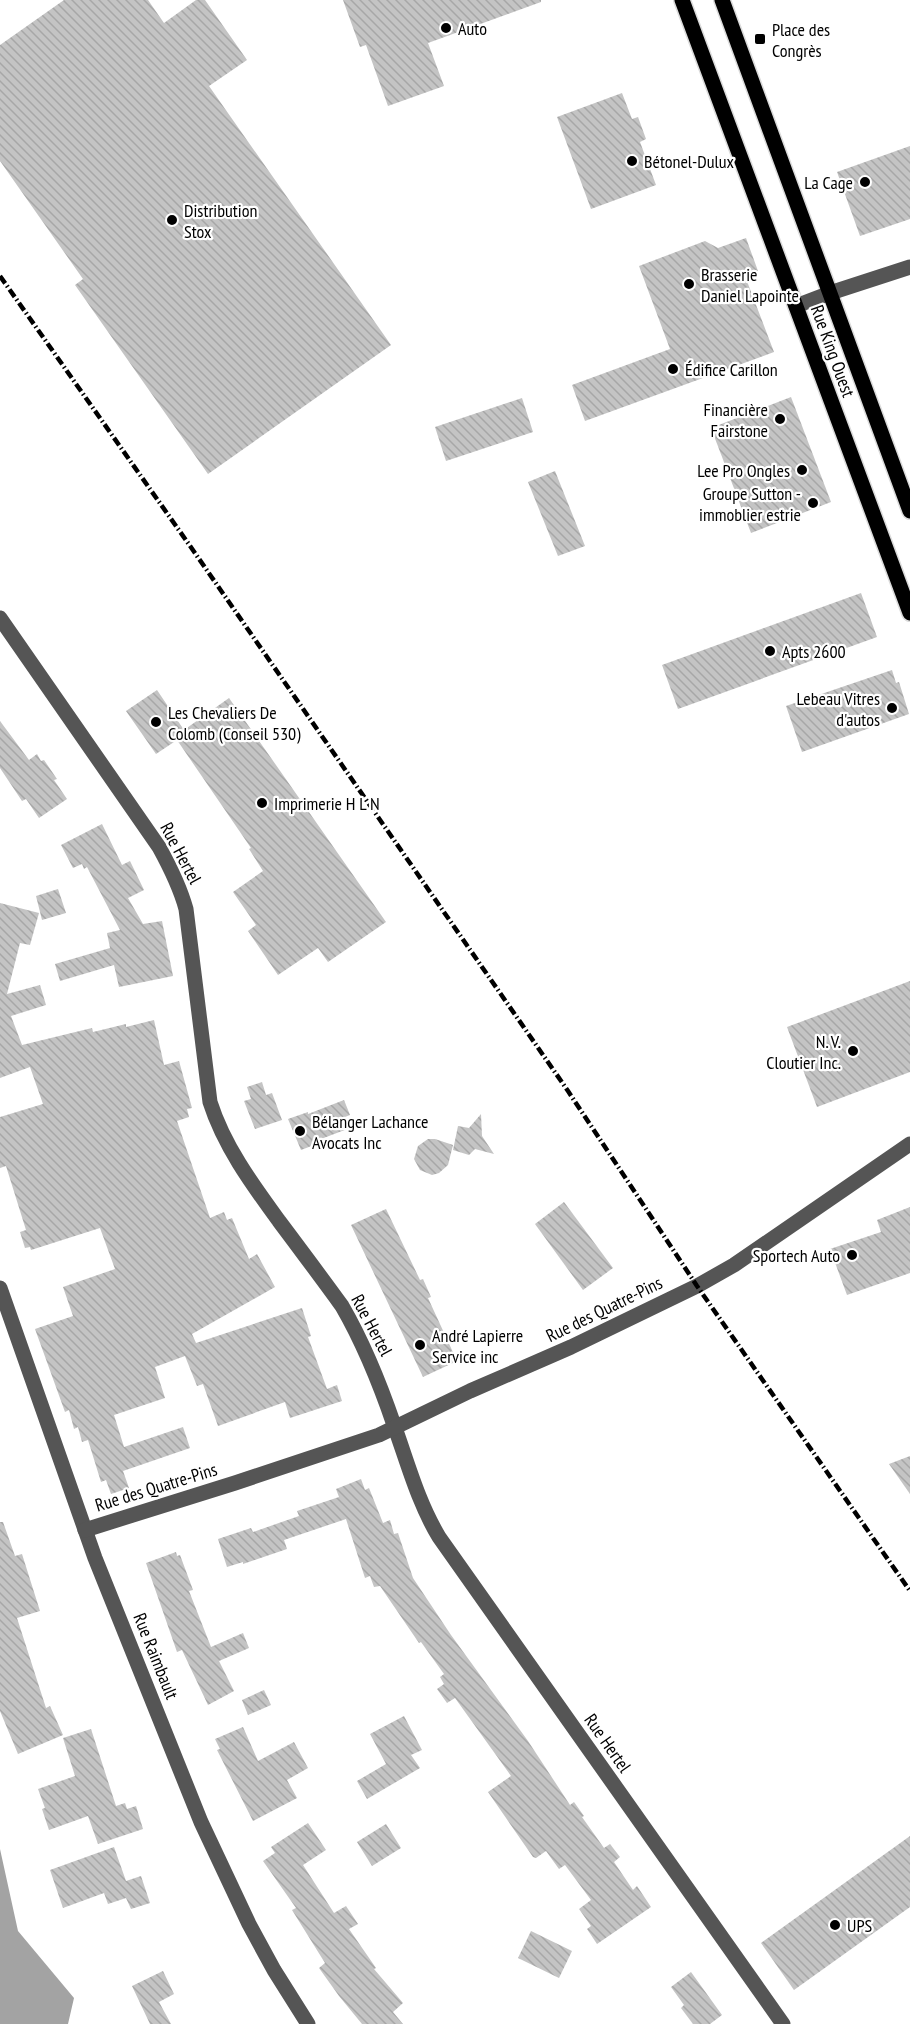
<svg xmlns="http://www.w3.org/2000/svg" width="910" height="2024" font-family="'PT Sans Narrow',sans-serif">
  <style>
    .water { fill: #a3a3a3 }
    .building { fill: url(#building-back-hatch) }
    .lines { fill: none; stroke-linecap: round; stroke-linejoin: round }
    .major-casing { stroke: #dbdbdb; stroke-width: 18 }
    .minor { stroke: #555; stroke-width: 15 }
    .major { stroke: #000; stroke-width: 15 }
    .rail { stroke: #000; stroke-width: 4.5; stroke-dasharray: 9 3 1.5 3; stroke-linecap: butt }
    .poi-dot { fill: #000; stroke: #fff; stroke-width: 2 }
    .labels { text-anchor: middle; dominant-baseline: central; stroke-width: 4.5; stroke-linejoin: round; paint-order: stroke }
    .poi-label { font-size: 18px; fill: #000; stroke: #fff; text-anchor: start }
    .street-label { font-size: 18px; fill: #000; stroke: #fff }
  </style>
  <defs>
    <pattern id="building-back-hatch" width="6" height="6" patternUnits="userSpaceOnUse" patternTransform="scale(1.5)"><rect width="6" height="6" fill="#c4c4c4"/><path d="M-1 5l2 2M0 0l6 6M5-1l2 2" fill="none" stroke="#a7a7a7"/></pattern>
  </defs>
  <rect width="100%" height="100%" fill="#fff"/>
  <!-- water -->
  <polygon class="water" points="0,1849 18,1931 74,1998 68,2024 0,2024"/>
  <!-- building -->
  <g class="building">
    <polygon points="64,0 148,0 164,23 196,0 205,0 247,60 209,86 391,345 208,474 75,285 83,279 0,161 0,45"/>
    <polygon points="343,0 541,0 541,2 428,43 444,86 388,106 366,45 360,47"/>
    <polygon points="622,93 632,119 638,117 646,139 640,142 656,185 591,209 557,117"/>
    <polygon points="910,146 910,219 860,236 837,172"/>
    <polygon points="746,238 758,271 745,276 774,352 585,421 572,385 670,349 639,266 705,241 718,248"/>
    <polygon points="791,397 831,502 751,533 711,428"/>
    <polygon points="522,398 533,432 446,461 435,427"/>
    <polygon points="555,471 585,546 558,556 528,482"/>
    <polygon points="861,593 877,637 678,709 662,665"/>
    <polygon points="892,670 896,683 899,682 909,714 802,752 786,706"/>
    <polygon points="157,690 184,730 229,698 386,922 328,962 318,948 278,975 248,931 256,925 233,892 263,871 249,849 251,848 177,740 156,754 126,711"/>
    <polygon points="0,721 29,760 37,754 41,761 44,760 57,779 54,780 67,799 39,818 26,799 22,801 0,768"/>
    <polygon points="102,824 122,865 130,861 144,890 128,898 143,924 162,921 173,976 119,987 114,965 60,981 55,964 110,948 107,933 120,930 87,867 84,869 82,864 73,868 61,845"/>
    <polygon points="58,889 66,913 42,920 36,896"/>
    <polygon points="0,903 39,913 30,945 20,943 7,994 40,985 46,1005 11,1016 22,1045 92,1028 93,1032 126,1024 126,1027 154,1020 164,1065 179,1061 192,1108 187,1109 189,1117 177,1121 210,1218 224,1212 227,1220 232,1218 249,1259 257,1254 275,1287 192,1334 196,1343 302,1308 311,1336 308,1337 327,1389 337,1385 342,1401 290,1418 285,1402 218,1426 203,1384 197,1386 185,1356 155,1367 165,1398 114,1415 124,1447 183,1427 190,1448 123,1471 129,1488 111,1494 106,1480 101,1482 88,1440 82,1442 78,1427 74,1429 69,1410 65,1412 35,1329 73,1316 63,1287 115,1269 100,1228 31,1250 30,1247 25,1248 20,1232 26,1230 6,1166 0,1168 0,1117 43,1104 30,1067 0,1078"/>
    <polygon points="910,981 910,1072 817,1107 787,1027"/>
    <polygon points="262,1082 266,1095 272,1093 282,1120 255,1129 244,1101 251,1099 247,1087"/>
    <polygon points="344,1100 350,1115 345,1117 350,1128 321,1139 322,1142 301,1150 288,1119 308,1112 308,1114"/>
    <polygon points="481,1114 482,1136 494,1154 475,1149 469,1155 453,1150 458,1126 469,1128"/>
    <polygon points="428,1139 435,1139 453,1145 448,1165 439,1173 432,1175 420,1170 414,1159 418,1146"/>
    <polygon points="564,1202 613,1268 583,1290 535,1224"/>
    <polygon points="910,1207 910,1273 847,1295 830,1249 881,1232 877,1220"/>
    <polygon points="386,1209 420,1280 423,1279 431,1297 428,1298 457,1361 423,1377 351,1225"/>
    <polygon points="910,1456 910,1494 889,1464"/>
    <polygon points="361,1479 365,1490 369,1488 383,1523 390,1520 394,1534 398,1533 413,1578 451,1635 528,1741 570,1805 574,1802 584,1816 582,1817 604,1848 610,1844 620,1857 614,1862 633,1890 637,1886 651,1907 597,1944 587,1929 591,1926 579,1909 591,1900 565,1865 559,1869 546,1851 536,1858 533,1857 488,1792 511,1776 455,1698 447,1703 437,1689 444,1684 440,1677 444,1674 421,1642 419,1643 380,1586 374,1587 370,1576 365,1578 346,1519 284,1540 287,1549 243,1564 243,1562 227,1567 218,1539 251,1528 253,1532 299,1516 297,1511 339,1497 336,1489"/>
    <polygon points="0,1522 3,1522 15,1556 22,1554 40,1611 17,1618 46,1708 50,1706 63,1735 18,1754 0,1711"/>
    <polygon points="176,1552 177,1556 180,1555 193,1590 189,1591 211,1647 243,1633 249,1648 219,1661 234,1691 208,1705 182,1650 177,1652 146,1563"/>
    <polygon points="264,1690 271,1705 248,1715 242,1700"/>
    <polygon points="404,1716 422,1750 411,1755 420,1768 367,1799 357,1781 386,1764 370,1734"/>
    <polygon points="243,1727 258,1761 294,1742 308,1768 287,1780 297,1798 253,1821 217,1750 220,1749 215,1739"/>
    <polygon points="91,1729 116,1806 125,1803 127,1809 136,1806 143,1829 98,1844 88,1816 49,1830 42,1809 45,1808 38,1789 75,1776 63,1738"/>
    <polygon points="308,1823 326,1850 303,1865 334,1913 346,1906 358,1924 349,1929 376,1968 374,1969 403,2003 393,2012 403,2024 362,2024 339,1996 319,1968 325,1963 292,1910 296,1908 263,1861 275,1853 271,1847"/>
    <polygon points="386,1824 401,1848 372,1866 357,1842"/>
    <polygon points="910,1836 910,1907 794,1990 761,1943"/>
    <polygon points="114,1847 126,1881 141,1876 150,1903 131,1909 126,1898 108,1904 104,1893 63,1908 50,1870"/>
    <polygon points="531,1931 572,1951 559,1978 518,1958"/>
    <polygon points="163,1971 174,1994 159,2002 171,2024 150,2024 132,1986"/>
    <polygon points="691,1972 722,2015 710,2024 693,2024 681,2008 684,2005 671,1987"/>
  </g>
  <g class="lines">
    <defs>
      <g id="major">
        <polyline points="682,0 910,613"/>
        <polyline points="722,0 910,511"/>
      </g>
    </defs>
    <!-- major casing -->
    <use href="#major" class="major-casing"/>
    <!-- minor -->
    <g class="minor">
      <polyline points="796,306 830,293 910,267"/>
      <path d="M 0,618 L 159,847 C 170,867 180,887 186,909 L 210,1102 C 224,1146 252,1184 279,1221 C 300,1249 321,1277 342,1306 C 364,1344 380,1384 394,1425 C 408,1464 418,1502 439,1537 L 783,2024"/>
      <polyline points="0,1288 95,1558 201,1822 249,1924 274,1970 308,2024"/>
      <polyline points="85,1530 235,1483 379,1435 470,1391 571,1347 697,1286 734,1265 910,1144"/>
    </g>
    <!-- major -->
    <use href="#major" class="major"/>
    <!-- rail -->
    <polyline class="rail" points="0,276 188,543 568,1091 697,1286 910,1591"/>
  </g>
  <!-- markers -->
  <g class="poi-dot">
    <circle cx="446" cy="28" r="6"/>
    <rect x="754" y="33" width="12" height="12" rx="3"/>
    <circle cx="632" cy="161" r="6"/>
    <circle cx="865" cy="182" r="6"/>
    <circle cx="172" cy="220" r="6"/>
    <circle cx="689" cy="284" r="6"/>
    <circle cx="673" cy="369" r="6"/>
    <circle cx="780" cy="419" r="6"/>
    <circle cx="802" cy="470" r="6"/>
    <circle cx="813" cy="503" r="6"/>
    <circle cx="770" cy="651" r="6"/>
    <circle cx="892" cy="708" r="6"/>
    <circle cx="156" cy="722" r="6"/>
    <circle cx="262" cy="803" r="6"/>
    <circle cx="853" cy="1051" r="6"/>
    <circle cx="300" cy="1131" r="6"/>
    <circle cx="852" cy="1255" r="6"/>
    <circle cx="420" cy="1345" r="6"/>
    <circle cx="835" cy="1925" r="6"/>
  </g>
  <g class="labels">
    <!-- poi labels -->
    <g class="poi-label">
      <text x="458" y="28">Auto</text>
      <text x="772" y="29">Place des<tspan x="772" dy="21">Congrès</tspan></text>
      <text x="644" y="161">Bétonel-Dulux</text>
      <text x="853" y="182" text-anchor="end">La Cage</text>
      <text x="184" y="210">Distribution<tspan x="184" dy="21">Stox</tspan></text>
      <text x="701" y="274">Brasserie<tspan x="701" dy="21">Daniel Lapointe</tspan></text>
      <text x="685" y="369">Édifice Carillon</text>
      <text x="768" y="409" text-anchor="end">Financière<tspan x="768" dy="21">Fairstone</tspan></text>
      <text x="790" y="470" text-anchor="end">Lee Pro Ongles</text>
      <text x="801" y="493" text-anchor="end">Groupe Sutton -<tspan x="801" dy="21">immoblier estrie</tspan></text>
      <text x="782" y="651">Apts 2600</text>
      <text x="880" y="698" text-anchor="end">Lebeau Vitres<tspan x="880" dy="21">d'autos</tspan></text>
      <text x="168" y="712">Les Chevaliers De<tspan x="168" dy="21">Colomb (Conseil 530)</tspan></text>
      <text x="274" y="803">Imprimerie H L N</text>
      <text x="841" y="1041" text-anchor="end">N. V.<tspan x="841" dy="21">Cloutier Inc.</tspan></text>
      <text x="312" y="1121">Bélanger Lachance<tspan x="312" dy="21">Avocats Inc</tspan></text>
      <text x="840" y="1255" text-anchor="end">Sportech Auto</text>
      <text x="432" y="1335">André Lapierre<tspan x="432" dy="21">Service inc</tspan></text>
      <text x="847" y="1925">UPS</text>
    </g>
    <!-- street labels -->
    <g class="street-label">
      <text transform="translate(833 351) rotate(70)">Rue King Ouest</text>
      <text transform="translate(181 853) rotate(62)">Rue Hertel</text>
      <text transform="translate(604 1309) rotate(-26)">Rue des Quatre-Pins</text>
      <text transform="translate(372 1325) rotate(62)">Rue Hertel</text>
      <text transform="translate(156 1487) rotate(-17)">Rue des Quatre-Pins</text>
      <text transform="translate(156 1656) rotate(68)">Rue Raimbault</text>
      <text transform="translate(608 1743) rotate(55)">Rue Hertel</text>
    </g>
  </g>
</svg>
